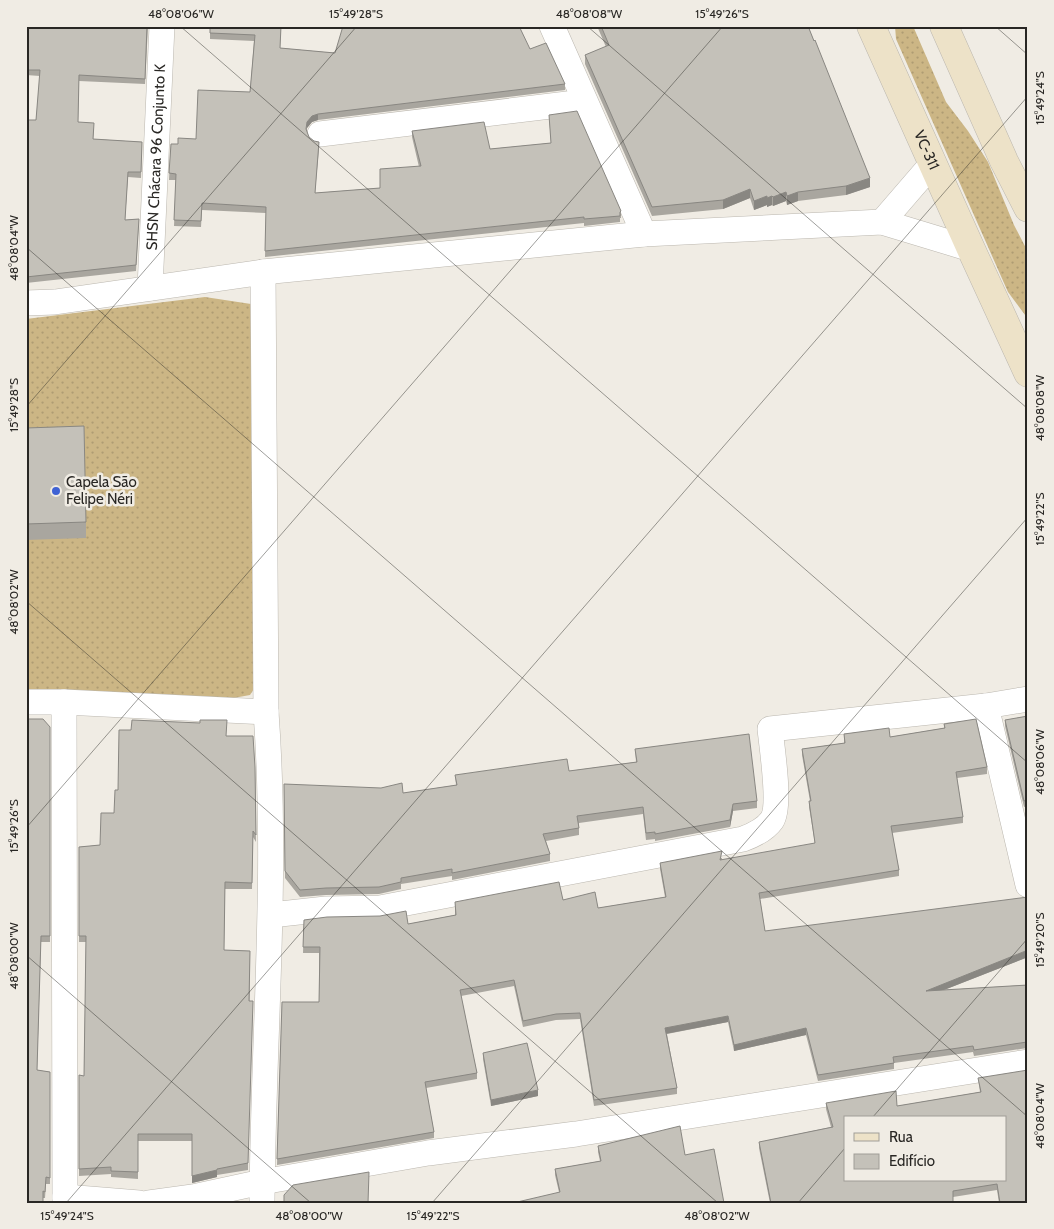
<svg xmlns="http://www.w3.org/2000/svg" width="1054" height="1229" font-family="Cabin,sans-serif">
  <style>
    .grass { fill: url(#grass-dots) }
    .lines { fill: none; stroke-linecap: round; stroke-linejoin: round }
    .street-casing { stroke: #bbb7af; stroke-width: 26 }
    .secondary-casing { stroke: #bbb7af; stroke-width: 29 }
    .street { stroke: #fff; stroke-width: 25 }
    .secondary { stroke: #ede2c8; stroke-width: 28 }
    .wall { fill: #a9a69f }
    .shaded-wall { fill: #898782 }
    .building { fill: #c4c1b9; stroke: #898782; fill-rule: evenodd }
    .ticks { fill: none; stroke: #292724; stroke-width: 1; stroke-opacity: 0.45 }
    .poi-dot { fill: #3f62d4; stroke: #f0ece4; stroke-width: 2 }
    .labels { text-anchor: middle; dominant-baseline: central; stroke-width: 5; stroke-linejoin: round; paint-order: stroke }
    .street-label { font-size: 15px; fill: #292724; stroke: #f0ece4 }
    .poi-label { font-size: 15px; fill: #292724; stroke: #f0ece4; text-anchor: start }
    .neatline { fill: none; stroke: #292724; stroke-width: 2 }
    .ticks-label { font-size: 12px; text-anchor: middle; fill: #292724 }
  </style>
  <defs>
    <pattern id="grass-dots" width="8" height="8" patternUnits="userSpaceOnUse" patternTransform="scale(1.25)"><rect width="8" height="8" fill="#ccb685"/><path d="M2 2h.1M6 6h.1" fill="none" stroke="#af9c73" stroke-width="1.8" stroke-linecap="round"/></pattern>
  </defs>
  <rect width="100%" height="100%" fill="#f0ece4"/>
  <!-- grass -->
  <g class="grass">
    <polygon points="895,26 913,26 946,102 968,131 988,162 1014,225 1028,252 1028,319 1008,292 896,39"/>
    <polygon points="205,297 258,305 261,678 250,695 228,699 26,694 26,319"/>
  </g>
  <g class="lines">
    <defs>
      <g id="street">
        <polyline points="552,26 644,234"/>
        <polyline points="320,134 584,102"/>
        <polyline points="882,222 932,164"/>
        <path id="s1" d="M 150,288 L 162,26"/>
        <polyline points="26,303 55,302 263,272 644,234 882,222 971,249"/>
        <polyline points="26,702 64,702 266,712"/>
        <polyline points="64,702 65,1203"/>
        <polyline points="986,706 1028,885"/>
        <path d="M 271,915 L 326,909 L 380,908 L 743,839 C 754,835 765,830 772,820 C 781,806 772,748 770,729 L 986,706 L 1028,699"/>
        <polyline points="65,1197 139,1203"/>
        <polyline points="149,1203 193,1197 262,1182 428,1153 576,1134 1028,1062"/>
        <path d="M 262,1203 C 263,1039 278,875 266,712 L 263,272"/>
      </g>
      <g id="secondary">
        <path id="s2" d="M 871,26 L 971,249 L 1028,373"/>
        <polyline points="944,26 1004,161 1028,208"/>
      </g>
    </defs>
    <!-- street casing -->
    <use href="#street" class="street-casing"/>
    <!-- secondary casing -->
    <use href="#secondary" class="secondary-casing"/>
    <!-- street -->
    <use href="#street" class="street"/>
    <!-- secondary -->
    <use href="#secondary" class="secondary"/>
  </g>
  <!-- wall -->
  <g class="wall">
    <polygon points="26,26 148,26 145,84 79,81 78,122 94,129 93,139 142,142 141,178 128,177 125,220 139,219 136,271 26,283 26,120 36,120 40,76 26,75"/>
    <polygon points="281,26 280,48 335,53 530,49 565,84 565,90 318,120 312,122 307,128 306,131 309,137 319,148 315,193 380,188 419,167 412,137 412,131 490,149 551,143 549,115 621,211 621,218 620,218 620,222 584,226 584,223 265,257 266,213 202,210 201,227 174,226 176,180 169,180 171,144 178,144 196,139 250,92 254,41 210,39 210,33"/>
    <polygon points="597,26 808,26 870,187 846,195 798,201 787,205 786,201 773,206 772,205 767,207 767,205 754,210 750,198 723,209 652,216 585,64 585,55 606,47"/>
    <polygon points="26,428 86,522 86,538 26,540"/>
    <polygon points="1028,716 1028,808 1027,806 1024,807 1005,726 1005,720"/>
    <polygon points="944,724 987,767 987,774 957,778 963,817 963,823 892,833 899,870 899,876 760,899 765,931 1028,957 944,990 1028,985 1028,1044 1027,1044 1027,1048 974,1056 973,1052 894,1063 894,1069 818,1081 806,1035 734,1051 728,1022 667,1034 677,1088 677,1094 594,1106 580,1019 556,1020 523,1027 514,986 461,996 477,1073 477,1079 426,1088 434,1132 434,1138 277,1165 282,1002 319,1002 319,953 303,953 304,920 408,924 455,915 455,902 563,900 598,908 665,897 660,869 660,863 722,858 722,860 815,844 809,807 809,801 810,801 802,755 802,749 844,743 844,734 890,737 944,728"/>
    <polygon points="50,727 50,942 41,942 37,1070 50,1072 50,1184 46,1184 45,1198 43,1198 26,1203"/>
    <polygon points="226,736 255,767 256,842 253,837 252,889 225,889 224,950 250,951 248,1170 217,1175 217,1177 192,1183 192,1141 138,1141 138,1179 111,1177 111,1174 79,1176 79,1075 84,1076 86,942 79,942 79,847 100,845 114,813 118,790"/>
    <polygon points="635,749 757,801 757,808 733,811 730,827 655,841 655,839 646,840 643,814 579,823 579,835 546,841 550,854 550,861 452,880 452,876 401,884 401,889 379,894 326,895 300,897 285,878 284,784 403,793 456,785 455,775 569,771 636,762"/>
    <polygon points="483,1053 538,1096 491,1106 483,1059"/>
    <polygon points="978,1078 1028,1203 999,1203 997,1190 953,1197 953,1203 770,1203 759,1148 759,1142 831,1127 826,1109 826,1103 897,1106 980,1092"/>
    <polygon points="598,1146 685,1155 559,1192 555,1175 555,1169 600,1161 598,1152"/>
  </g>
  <!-- shaded-wall -->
  <g class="shaded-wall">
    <polygon points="318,114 318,120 312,122 307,128 306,135 307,122 312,116"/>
    <polygon points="870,178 870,187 846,195 846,186"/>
    <polygon points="750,189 750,198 723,209 723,200"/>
    <polygon points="786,192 786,201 773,206 773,197"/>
    <polygon points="798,192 798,201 787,205 787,196"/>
    <polygon points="767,196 767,205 754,210 754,201"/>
    <polygon points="772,196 772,205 767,207 767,198"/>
    <polygon points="733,804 733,811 730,827 730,820"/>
    <polygon points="1028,950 1028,957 926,997 926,991"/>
    <polygon points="728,1016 728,1022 665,1034 665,1028"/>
    <polygon points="806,1028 806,1035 734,1051 734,1045"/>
    <polygon points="538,1090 538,1096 491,1106 491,1100"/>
    <polygon points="217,1170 217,1177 192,1183 192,1176"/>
  </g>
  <!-- building -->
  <g class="building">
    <polygon points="26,26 147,26 145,79 79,75 78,122 94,123 93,139 142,142 141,172 128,172 125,220 139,219 136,265 26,277 26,120 36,120 40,70 26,70"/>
    <polygon points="210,26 281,26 280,48 335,53 343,26 519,26 530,49 546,43 565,84 318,114 312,116 307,122 306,129 309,137 314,141 319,142 315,193 380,188 380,169 421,166 412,131 484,122 490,149 551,143 549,115 577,111 621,211 620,212 620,216 584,219 584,217 265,251 266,207 202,203 201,221 174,220 176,174 169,173 171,144 178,144 178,138 196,139 198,90 250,92 255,35 210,33"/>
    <polygon points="601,26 808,26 814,41 815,40 870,178 846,186 798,192 787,196 786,192 773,197 772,196 767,198 767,196 754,201 750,189 723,200 652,207 585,55 609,45"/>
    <polygon points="84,426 86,522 26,524 26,428"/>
    <polygon points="1028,716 1028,802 1027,800 1024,801 1005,720"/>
    <polygon points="26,719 43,719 50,727 50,936 41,936 37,1070 50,1072 50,1178 46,1177 45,1192 43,1191 43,1203 26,1203"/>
    <polygon points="976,719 987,767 956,772 963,817 891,826 899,870 759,893 765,931 1028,897 1028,950 926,991 1028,985 1028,1038 1026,1038 1027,1042 974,1050 973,1046 893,1057 894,1063 818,1075 806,1028 734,1045 728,1016 665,1028 677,1088 594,1100 580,1013 556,1014 523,1021 514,980 460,990 477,1073 425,1082 434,1132 277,1159 282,1002 319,1002 320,947 303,947 304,920 327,917 380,916 406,911 408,924 456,915 455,902 559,882 563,900 595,892 598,908 666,897 660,863 722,851 720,860 815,843 809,801 811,801 802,749 845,743 844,734 889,728 890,737 945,728 944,724"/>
    <polygon points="132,720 200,723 200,720 227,720 226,736 253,736 255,767 256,835 253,831 252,883 225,882 224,950 250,951 249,1001 253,1001 248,1163 217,1169 217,1170 192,1176 192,1134 138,1134 138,1172 111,1171 111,1167 79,1169 79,1075 84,1076 86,936 79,936 79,847 100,845 101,813 114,813 115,790 118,790 119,730 131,730"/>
    <polygon points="749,734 757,801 733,804 730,820 655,834 655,832 646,833 643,807 577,816 579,828 543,834 550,854 452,873 452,869 401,878 401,882 379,887 326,888 300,890 285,871 284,784 381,788 402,783 403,793 457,785 455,775 567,759 569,771 637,762 635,749"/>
    <polygon points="527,1043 538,1090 491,1100 483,1053"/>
    <path d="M 1028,1070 L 1028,1203 L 1000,1203 L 997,1184 L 953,1191 L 953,1203 L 771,1203 L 759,1142 L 833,1127 L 826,1103 L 896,1091 L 897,1106 L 981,1092 L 978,1078 ZM 845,1118 L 1005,1118 L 1005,1180 L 845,1180 Z"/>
    <polygon points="680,1126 685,1155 714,1149 724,1203 513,1203 560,1192 555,1169 601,1161 598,1146"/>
    <polygon points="369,1172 368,1203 284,1203 284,1195 293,1185"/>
  </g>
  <!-- ticks -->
  <path class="ticks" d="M 180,26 L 1028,763M 587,26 L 1028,409M 995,26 L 1028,55M 26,247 L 1028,1117M 26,407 L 357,26M 26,601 L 718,1203M 26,828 L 723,26M 26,955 L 311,1203M 872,1118 L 1028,938M 66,1203 L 1028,96M 432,1203 L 1028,517M 798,1203 L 845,1148"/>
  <!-- markers -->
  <circle class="poi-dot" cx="56" cy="491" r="5"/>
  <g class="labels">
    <!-- street labels -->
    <g class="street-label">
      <text stroke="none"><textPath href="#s2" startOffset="136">VC-311</textPath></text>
      <text stroke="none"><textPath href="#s1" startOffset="131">SHSN Chácara 96 Conjunto K</textPath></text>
    </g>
    <!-- poi labels -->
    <g class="poi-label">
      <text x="66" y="482">Capela São<tspan x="66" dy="17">Felipe Néri</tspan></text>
    </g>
  </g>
  <!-- border -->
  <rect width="1054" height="1229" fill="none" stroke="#f0ece4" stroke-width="55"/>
  <!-- legend -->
  <rect x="844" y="1116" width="162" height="65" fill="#f0ece4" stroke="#a09d97"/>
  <rect x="854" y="1133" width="25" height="8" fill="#ede2c8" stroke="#a09d97"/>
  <text x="889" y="1142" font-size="15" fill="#292724">Rua</text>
  <rect x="854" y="1154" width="25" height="15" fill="#c4c1b9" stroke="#a09d97"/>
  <text x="889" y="1166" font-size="15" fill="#292724">Edifício</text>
  <rect x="28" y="28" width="998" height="1174" class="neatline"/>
  <g class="ticks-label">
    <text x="181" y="18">48°08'06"W</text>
    <text x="356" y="18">15°49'28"S</text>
    <text x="589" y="18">48°08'08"W</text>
    <text x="722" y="18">15°49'26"S</text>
    <text transform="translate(1040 98) rotate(-90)" y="4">15°49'24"S</text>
    <text transform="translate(14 248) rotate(-90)" y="4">48°08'04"W</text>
    <text transform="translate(14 405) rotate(-90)" y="4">15°49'28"S</text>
    <text transform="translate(1040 408) rotate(-90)" y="4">48°08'08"W</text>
    <text transform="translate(1040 519) rotate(-90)" y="4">15°49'22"S</text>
    <text transform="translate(14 602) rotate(-90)" y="4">48°08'02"W</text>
    <text transform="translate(1040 762) rotate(-90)" y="4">48°08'06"W</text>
    <text transform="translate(14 826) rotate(-90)" y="4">15°49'26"S</text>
    <text transform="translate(1040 940) rotate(-90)" y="4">15°49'20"S</text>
    <text transform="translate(14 956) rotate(-90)" y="4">48°08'00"W</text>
    <text transform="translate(1040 1116) rotate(-90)" y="4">48°08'04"W</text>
    <text x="67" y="1220">15°49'24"S</text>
    <text x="309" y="1220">48°08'00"W</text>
    <text x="433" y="1220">15°49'22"S</text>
    <text x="717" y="1220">48°08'02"W</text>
  </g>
</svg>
